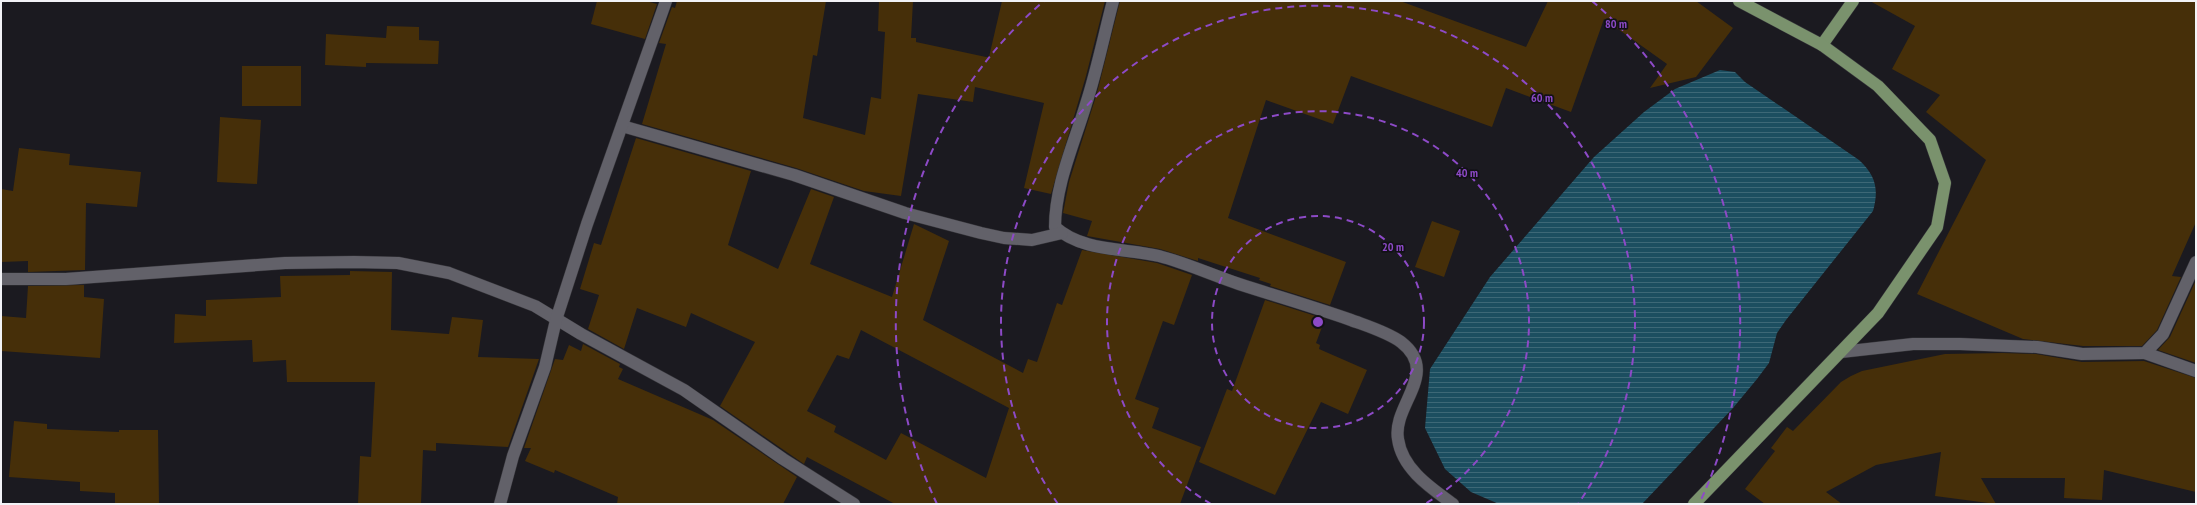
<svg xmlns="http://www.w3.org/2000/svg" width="2197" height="505" font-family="'PT Sans Narrow',sans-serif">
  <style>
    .water { fill: url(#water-rules) }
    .building { fill: #462f09; fill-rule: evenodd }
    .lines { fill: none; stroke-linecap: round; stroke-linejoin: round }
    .minor-casing { stroke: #353439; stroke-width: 13 }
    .major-casing { stroke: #353439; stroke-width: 13 }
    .minor { stroke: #626169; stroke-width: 12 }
    .major { stroke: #7a926d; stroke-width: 12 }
    .ring { fill: none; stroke: #8d4ac7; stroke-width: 2; stroke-dasharray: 7 5 }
    .centre { fill: #8d4ac7; stroke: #121117; stroke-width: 2 }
    .ring-label { font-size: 12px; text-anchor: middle; font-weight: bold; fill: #8d4ac7; stroke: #121117; stroke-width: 3.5; stroke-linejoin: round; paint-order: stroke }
  </style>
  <defs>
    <pattern id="water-rules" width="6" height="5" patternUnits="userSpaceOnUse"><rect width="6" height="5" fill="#1c4e60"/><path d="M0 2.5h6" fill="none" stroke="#3d6877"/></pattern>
  </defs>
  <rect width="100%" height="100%" fill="#1b1a20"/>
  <!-- water -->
  <path class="water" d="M 1720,70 L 1735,72 L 1745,82 L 1859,160 C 1876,176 1879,189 1873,211 L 1786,320 L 1777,333 L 1769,363 L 1757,379 L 1733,408 L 1642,504 L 1499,504 L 1471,492 L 1445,469 L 1425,428 L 1430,369 L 1490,277 L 1594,157 L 1644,112 L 1675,89 Z"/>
  <!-- building -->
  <g class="building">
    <polygon points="597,1 646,1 657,4 645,39 591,24"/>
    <polygon points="677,1 826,1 817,56 813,55 803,118 865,135 871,97 881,99 885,32 878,31 879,1 913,1 911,38 916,38 916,42 986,57 989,57 1002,1 1105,1 1086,76 1051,194 1024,188 1044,103 975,87 973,102 918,94 901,196 864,191 796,168 642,124 666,44 659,43 672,7 675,8"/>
    <polygon points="1120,1 1400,1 1526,47 1548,1 1696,1 1733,28 1696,77 1650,88 1667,64 1604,19 1571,112 1506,88 1492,127 1351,76 1333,124 1266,100 1228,218 1346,262 1330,305 1270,286 1271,284 1259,280 1260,278 1198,258 1198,261 1160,249 1087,236 1092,221 1063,213 1069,182 1097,93"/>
    <polygon points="1870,1 2196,1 2196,222 2172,276 2181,277 2157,330 2142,346 2083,346 2023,339 1917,294 1986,160 1926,112 1940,95 1892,69 1915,26"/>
    <polygon points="387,26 419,27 419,40 439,41 438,64 366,63 366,67 325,65 326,34 386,38"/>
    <rect x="242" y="66" width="59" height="40"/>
    <polygon points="220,117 261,120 257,184 217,182"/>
    <path d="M 636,138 L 751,171 L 728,245 L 778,269 L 811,189 L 834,197 L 810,264 L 892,297 L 914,224 L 949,241 L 923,320 L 1023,373 L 1028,359 L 1037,362 L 1057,303 L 1062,305 L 1082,250 L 1157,263 L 1192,275 L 1174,325 L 1163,321 L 1135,399 L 1159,408 L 1152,428 L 1201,447 L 1180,504 L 895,504 L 807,457 L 804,464 L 720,406 L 755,342 L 691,313 L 686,327 L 637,308 L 624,349 L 588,329 L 599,295 L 580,289 L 594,243 L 601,245 ZM 861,330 L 1009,408 L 986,478 L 901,433 L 886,460 L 834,432 L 836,426 L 807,411 L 837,355 L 849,359 Z"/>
    <polygon points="19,148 70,154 69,165 141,172 137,207 86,203 85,270 28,272 28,261 1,262 1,189 13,191"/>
    <polygon points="1432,221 1460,231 1444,277 1415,267"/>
    <polygon points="350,271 392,272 391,330 449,334 452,317 483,320 478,357 539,359 508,447 436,443 436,451 423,450 421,504 358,504 360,456 371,457 375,382 287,382 286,360 253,362 252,340 174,343 175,314 206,316 206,300 281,297 280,276 350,275"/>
    <polygon points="2196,280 2196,363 2158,350 2170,337"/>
    <polygon points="84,285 84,297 104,299 100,358 1,351 1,316 26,318 28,286"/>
    <polygon points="1265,300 1325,319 1316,343 1320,345 1319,349 1367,370 1348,414 1321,402 1275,495 1199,462 1227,389 1232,391"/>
    <polygon points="583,344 620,364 619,367 623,369 618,379 713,420 797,477 783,504 617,504 618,497 555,470 554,473 525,461 531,448 524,448 555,359 563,360 569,345 581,351"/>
    <polygon points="2002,353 2036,354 2082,362 2144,361 2196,378 2196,492 2104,470 2102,500 2064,498 2065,478 1981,478 1996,504 1935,496 1941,452 1876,465 1826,492 1842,504 1765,504 1745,489 1775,451 1771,448 1787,427 1793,431 1841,382 1851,376 1862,371 1945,354"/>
    <polygon points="14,421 47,424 47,429 119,432 119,430 158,430 159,504 115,504 115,493 80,491 80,482 9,477"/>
  </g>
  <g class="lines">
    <defs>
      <g id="minor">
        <path d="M 1113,1 C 1104,35 1097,70 1086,104 C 1074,144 1055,185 1055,227 C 1082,252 1126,248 1159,256 C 1186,263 1212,275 1239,284 C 1276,296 1314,307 1351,320 C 1367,326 1387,332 1401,342 C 1441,373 1392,405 1398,439 C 1402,469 1431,488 1453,504"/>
        <polyline points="622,126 794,175 905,213 981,233 1004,238 1032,240 1062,233"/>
        <polyline points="1,279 66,279 285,263 354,262 398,263 449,273 535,306 581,334 684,390 783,459 854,504"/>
        <polyline points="1841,352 1913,344 1960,344 2037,347 2082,354 2145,353 2163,334 2196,262"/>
        <polyline points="2145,353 2196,371"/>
        <polyline points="500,504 513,456 545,367 556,320 587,224 666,1"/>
      </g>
      <g id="major">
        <polyline points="1822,45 1853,1"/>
        <polyline points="1694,504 1878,313 1937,227 1945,183 1930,140 1878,86 1822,45 1739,1"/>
      </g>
    </defs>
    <!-- minor casing -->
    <use href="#minor" class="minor-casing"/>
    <!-- major casing -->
    <use href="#major" class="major-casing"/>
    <!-- minor -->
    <use href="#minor" class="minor"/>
    <!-- major -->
    <use href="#major" class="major"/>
  </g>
  <!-- distance rings -->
  <g class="ring">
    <circle cx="1318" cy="322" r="106"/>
    <path d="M1211 504A211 211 0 1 1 1425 504"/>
    <path d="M1058 504A317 317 0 1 1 1578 504"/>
    <path d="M937 504A422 422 0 0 1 1044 1M1592 1A422 422 0 0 1 1699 504"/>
  </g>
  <circle cx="1318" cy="322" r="6" class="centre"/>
  <g class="ring-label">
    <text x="1616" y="28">80 m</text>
    <text x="1542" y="102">60 m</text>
    <text x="1467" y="177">40 m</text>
    <text x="1393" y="251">20 m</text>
  </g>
  <!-- border -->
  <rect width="2197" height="505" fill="none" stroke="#f2f2f6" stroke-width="4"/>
</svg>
